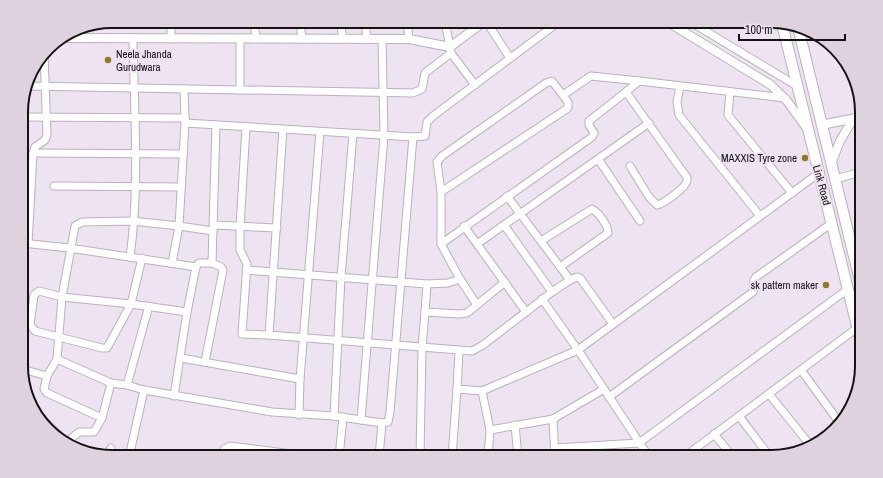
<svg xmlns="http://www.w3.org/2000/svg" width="883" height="478" font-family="'Archivo Narrow',sans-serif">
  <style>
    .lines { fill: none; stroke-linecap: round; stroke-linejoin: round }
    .minor-casing { stroke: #bbb1bd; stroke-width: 9 }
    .tertiary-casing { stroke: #bbb1bd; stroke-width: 10 }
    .primary-casing { stroke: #bbb1bd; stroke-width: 12 }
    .minor { stroke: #fff; stroke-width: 7 }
    .tertiary { stroke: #fff; stroke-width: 8 }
    .primary { stroke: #fff; stroke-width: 10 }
    .poi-dot { fill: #8f7c22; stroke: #eee3f0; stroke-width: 1.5 }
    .labels { text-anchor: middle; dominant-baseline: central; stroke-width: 4; stroke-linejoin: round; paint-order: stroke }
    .poi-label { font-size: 11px; fill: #151115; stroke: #eee3f0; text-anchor: end }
    .street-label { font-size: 11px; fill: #151115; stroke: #eee3f0 }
    .rim { fill: none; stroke: #151115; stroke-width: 2 }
  </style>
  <rect width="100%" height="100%" fill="#eee3f0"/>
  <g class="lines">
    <defs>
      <g id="minor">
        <polyline points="171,21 171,39"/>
        <polyline points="254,21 256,39"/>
        <polyline points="300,21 302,39"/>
        <polyline points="340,21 343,39"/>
        <polyline points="365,21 367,39"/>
        <polyline points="407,21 409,39"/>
        <polyline points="445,21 451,53 475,85"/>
        <polyline points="486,21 510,58"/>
        <polyline points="689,21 797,86"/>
        <polyline points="240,39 240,90"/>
        <polyline points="27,86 413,93 422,89 425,73 451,53"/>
        <polyline points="680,86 677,102 679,115 760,216"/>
        <polyline points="184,89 185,118"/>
        <polyline points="730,92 728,115 792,193"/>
        <polyline points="563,95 591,76 639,81"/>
        <polyline points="21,117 185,118 185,123"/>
        <polyline points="246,127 240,227 240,250 247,264 242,334 269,335"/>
        <polyline points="283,129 269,335 472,351 483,345 552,292 570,280"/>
        <polyline points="413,137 425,136 427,122 433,116 560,21"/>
        <polyline points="33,153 183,154"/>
        <polyline points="598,159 640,221"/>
        <path d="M 630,166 L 649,197 L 657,205 C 663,204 687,187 687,180 C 688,177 685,174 683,172 L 626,92 L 639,81 L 785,98"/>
        <polyline points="835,179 861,172"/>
        <polyline points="54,186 181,187"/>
        <polyline points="441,192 568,108 568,102 552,81 546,83 442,156 437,162 441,192 441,244 460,279"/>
        <polyline points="507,196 570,280 577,277 580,278 613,324"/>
        <polyline points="214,225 277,228"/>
        <polyline points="504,225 552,292"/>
        <polyline points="464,226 477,244"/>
        <path d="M 541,241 L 587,212 L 592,209 C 599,213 608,225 608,233 L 560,267"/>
        <polyline points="22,243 69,248 196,267 187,312 174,396"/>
        <polyline points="28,244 33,153 35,147 45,140 47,135 44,54"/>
        <polyline points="441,244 592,137 594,133 589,125 589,121 626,92"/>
        <polyline points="852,249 862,247"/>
        <path d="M 130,257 C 140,184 134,111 133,39"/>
        <polyline points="142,258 131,304 107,348 102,348 35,331 30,325 34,295 39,291 62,297 131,304 187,312"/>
        <polyline points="172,263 179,226 213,231"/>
        <polyline points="196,267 199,263 212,263 216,125"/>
        <polyline points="246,270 427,284 448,283 460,279 477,305"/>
        <polyline points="542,299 578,350 649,457"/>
        <polyline points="425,312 427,284"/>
        <polyline points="526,312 477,244 649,123"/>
        <polyline points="181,358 300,379"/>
        <polyline points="57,359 111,383 127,385 144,390"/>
        <polyline points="205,362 223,270 221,267 212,263"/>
        <polyline points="22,369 47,376 57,359 62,297 75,226 82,222 132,221 179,226 185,123 413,137 390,412 388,422 382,423 379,457"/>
        <polyline points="801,370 839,422"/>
        <polyline points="47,376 44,389 47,393 102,418 111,383"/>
        <polyline points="127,385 149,306"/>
        <polyline points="457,389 459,351"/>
        <polyline points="482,391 490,430 488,457"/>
        <polyline points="769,394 810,445"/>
        <polyline points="609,397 753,292 754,280 756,277 832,223"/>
        <polyline points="35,412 66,442"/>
        <polyline points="299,415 300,379 320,132"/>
        <polyline points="334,416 341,277 353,134"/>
        <polyline points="739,416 770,457"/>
        <polyline points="553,419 555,457"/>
        <polyline points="361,420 384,136 382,39"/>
        <polyline points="515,425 518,457"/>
        <polyline points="490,430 553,419 604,389"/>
        <polyline points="714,434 733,457"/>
        <polyline points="67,442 79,432 94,432 102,418"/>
        <polyline points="555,448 639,443 848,289"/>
        <polyline points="300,455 321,457"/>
        <polyline points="106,456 111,448"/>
        <polyline points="129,457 144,390 272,412 334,416 382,423"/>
        <polyline points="222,457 224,449 230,446 300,455 299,457"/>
        <polyline points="339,457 343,417"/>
        <polyline points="420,457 422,348 425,312 459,314 467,313 505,282"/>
        <polyline points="452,457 457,389 482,391 578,350 819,173"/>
        <polyline points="684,457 857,328"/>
      </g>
      <g id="tertiary">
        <polyline points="666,21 771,85 787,101 806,127"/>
        <polyline points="61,38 409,39 450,47 485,21"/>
        <polyline points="821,125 861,117"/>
        <polyline points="831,164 840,141 853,119"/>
      </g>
      <g id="primary">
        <polyline points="782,24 862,346"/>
        <polyline points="798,27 862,289"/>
      </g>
    </defs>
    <!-- minor casing -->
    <use href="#minor" class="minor-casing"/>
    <!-- tertiary casing -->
    <use href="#tertiary" class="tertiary-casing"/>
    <!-- primary casing -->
    <use href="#primary" class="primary-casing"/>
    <!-- minor -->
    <use href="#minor" class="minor"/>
    <!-- tertiary -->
    <use href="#tertiary" class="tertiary"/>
    <!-- primary -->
    <use href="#primary" class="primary"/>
  </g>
  <!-- markers -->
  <g class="poi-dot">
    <circle cx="108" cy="60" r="4"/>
    <circle cx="805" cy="158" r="4"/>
    <circle cx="826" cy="285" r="4"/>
  </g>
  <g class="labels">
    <!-- poi labels -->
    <g class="poi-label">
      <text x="116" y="54" text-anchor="start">Neela Jhanda<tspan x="116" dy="13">Gurudwara</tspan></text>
      <text x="797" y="158">MAXXIS Tyre zone</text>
      <text x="818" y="285">sk pattern maker</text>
    </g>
    <!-- street labels -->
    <g class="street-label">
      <text transform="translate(822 185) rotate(75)">Link Road</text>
    </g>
  </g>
  <!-- crop -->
  <path d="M0 0H883V478H0ZM112 28H771A84 84 0 0 1 855 112V366A84 84 0 0 1 771 450H112A84 84 0 0 1 28 366V112A84 84 0 0 1 112 28Z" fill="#ddd2de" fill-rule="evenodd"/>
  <path class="rim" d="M112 28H771A84 84 0 0 1 855 112V366A84 84 0 0 1 771 450H112A84 84 0 0 1 28 366V112A84 84 0 0 1 112 28Z"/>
  <!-- scale -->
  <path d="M739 34v6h106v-6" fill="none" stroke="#151115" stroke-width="2"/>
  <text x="745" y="34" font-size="12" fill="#151115" stroke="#eee3f0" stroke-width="3" paint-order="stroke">100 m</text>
</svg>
